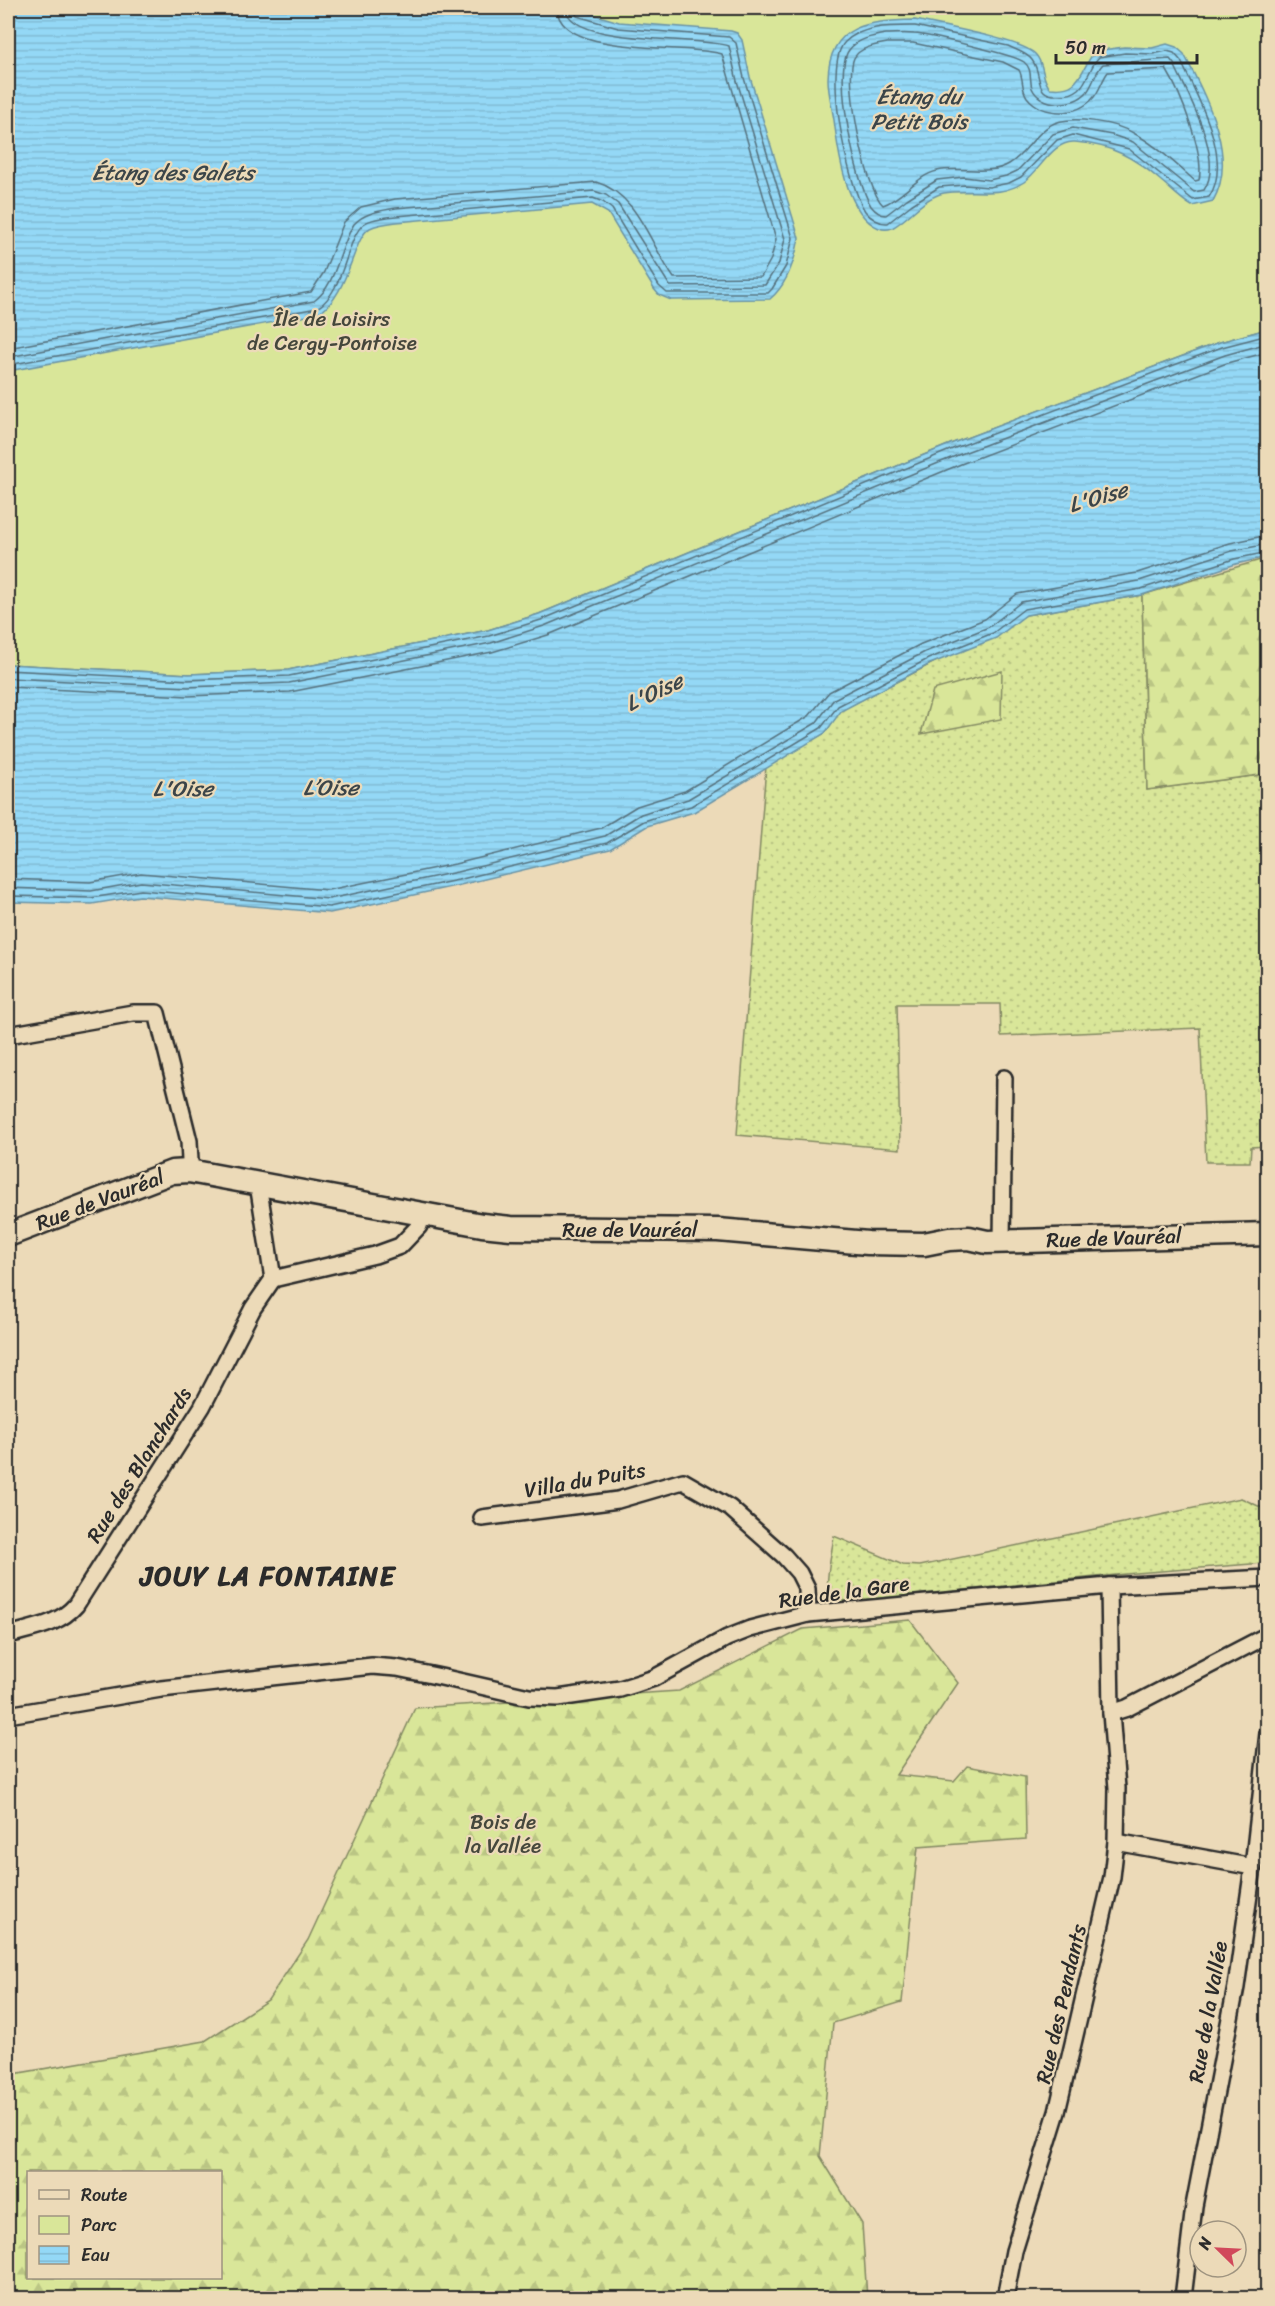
<svg xmlns="http://www.w3.org/2000/svg" width="1275" height="2306" font-family="Sriracha,sans-serif">
  <style>
    .grass { fill: url(#grass-dots); stroke: #828862; stroke-width: 1.5 }
    .forest { fill: url(#forest-firs); stroke: #828862; stroke-width: 1.5; fill-rule: evenodd }
    .park { fill: #d9e699; stroke: #828862; stroke-width: 1.5 }
    .water { fill: url(#water-rules); stroke: #6a93a5; stroke-width: 1.5 }
    .lines { fill: none; stroke-linecap: round; stroke-linejoin: round }
    .shore { stroke: #55707c; stroke-width: 1.5 }
    .street-casing { stroke: #2b2b2b; stroke-width: 20 }
    .secondary-casing { stroke: #2b2b2b; stroke-width: 27 }
    .street { stroke: #ecdab8; stroke-width: 15 }
    .secondary { stroke: #ecdab8; stroke-width: 22 }
    .labels { text-anchor: middle; dominant-baseline: central; stroke-width: 4.5; stroke-linejoin: round; paint-order: stroke }
    .park-label { font-size: 21px; fill: #45473c; stroke: #ecdab8 }
    .street-label { font-size: 21px; fill: #2b2b2b; stroke: #ecdab8 }
    .water-label { font-size: 22px; font-style: italic; fill: #3b4549; stroke: #ecdab8 }
    .district-label { font-size: 27px; font-weight: bold; letter-spacing: 1.5px; fill: #2b2b2b; stroke: #ecdab8 }
  </style>
  <defs>
    <pattern id="grass-dots" width="8" height="8" patternUnits="userSpaceOnUse" patternTransform="scale(1.5)"><rect width="8" height="8" fill="#d9e699"/><path d="M2 2h.1M6 6h.1" fill="none" stroke="#bac584" stroke-width="1.8" stroke-linecap="round"/></pattern>
    <pattern id="forest-firs" width="22" height="20" patternUnits="userSpaceOnUse" patternTransform="scale(1.5)"><rect width="22" height="20" fill="#d9e699"/><path d="M5 1l3.5 6h-7zM16 11l3.5 6h-7z" fill="#bac584"/></pattern>
    <pattern id="water-rules" width="6" height="5" patternUnits="userSpaceOnUse" patternTransform="scale(1.5)"><rect width="6" height="5" fill="#94d8f6"/><path d="M0 2.5h6" fill="none" stroke="#80bad3"/></pattern>
  </defs>
  <rect width="100%" height="100%" fill="#ecdab8"/>
  <filter id="ink" filterUnits="userSpaceOnUse"><feTurbulence type="fractalNoise" baseFrequency=".0167" numOctaves="2"/><feDisplacementMap in="SourceGraphic" scale="12" xChannelSelector="R" yChannelSelector="G"/><feConvolveMatrix kernelMatrix="1 2 1 2 8 2 1 2 1" color-interpolation-filters="sRGB"/></filter>
  <g filter="url(#ink)">
    <!-- grass -->
    <g class="grass">
      <polygon points="1142,595 1147,790 1267,774 1267,1146 1251,1147 1250,1162 1206,1162 1200,1028 1001,1036 1000,1004 897,1004 900,1149 737,1135 766,766 825,733 840,711 1026,615"/>
      <path d="M 1241,1498 L 1267,1510 L 1267,1561 L 1264,1563 L 1136,1573 L 832,1603 C 822,1589 832,1553 834,1536 L 903,1565 L 920,1566 Z"/>
    </g>
    <!-- forest -->
    <g class="forest">
      <polygon points="1267,558 1267,774 1147,790 1142,595"/>
      <polygon points="1002,671 1001,719 921,734 933,690"/>
      <path d="M 910,1620 L 958,1683 L 896,1775 L 954,1781 L 967,1766 L 1025,1777 L 1026,1839 L 918,1847 L 902,2002 L 833,2023 L 820,2156 L 862,2224 L 867,2298 L 8,2298 L 8,2075 L 205,2041 L 268,2000 L 308,1940 L 415,1708 L 679,1691 L 803,1629 ZM 28,2172 L 220,2172 L 220,2278 L 28,2278 Z"/>
    </g>
    <!-- park -->
    <polygon class="park" points="8,8 1267,8 1267,329 1220,342 953,443 539,614 488,630 288,670 189,674 8,664"/>
    <!-- water -->
    <g class="water">
      <path d="M 8,8 L 573,8 L 619,22 L 731,31 L 737,33 L 742,40 L 750,77 L 799,238 C 795,260 788,284 770,299 L 671,300 L 659,295 L 654,289 L 608,213 L 592,204 L 397,222 C 389,223 378,224 370,228 C 353,237 349,296 318,314 L 8,371 Z"/>
      <path d="M 915,20 C 938,25 1024,40 1036,55 C 1045,65 1041,79 1050,88 C 1081,92 1079,72 1095,51 L 1124,47 L 1152,48 L 1167,44 L 1176,47 L 1184,54 C 1205,96 1239,156 1213,201 L 1192,206 C 1180,199 1171,189 1160,180 C 1134,157 1111,145 1075,142 C 1053,140 1040,171 1024,182 C 999,199 971,188 944,193 C 924,197 909,219 892,228 C 887,230 884,230 879,228 C 846,215 838,151 834,120 C 832,107 828,92 828,79 C 829,23 870,21 915,20 Z"/>
      <polygon points="1267,329 1267,557 1236,564 1142,595 1026,615 996,638 930,664 841,711 825,733 694,812 647,826 610,849 460,885 330,913 140,896 92,904 8,902 8,664 189,674 288,670 488,630 539,614 953,443 1220,342"/>
    </g>
    <g class="lines">
      <!-- shore -->
      <g class="shore">
        <path d="M 915,26 L 1008,46 C 1016,50 1027,53 1032,60 C 1044,76 1032,97 1061,95 C 1068,95 1074,93 1079,89 C 1088,81 1090,66 1099,57 L 1125,53 L 1153,54 L 1167,51 L 1174,53 L 1181,61 C 1197,97 1234,160 1209,197 L 1193,200 L 1129,149 L 1073,135 L 1057,140 L 1021,177 L 1009,183 L 989,187 L 965,185 L 939,187 L 911,205 L 888,223 C 880,224 870,218 865,211 C 848,186 822,65 845,42 C 862,25 892,26 915,26 Z"/>
        <path d="M 886,34 C 895,34 905,33 914,34 C 929,35 1015,55 1024,62 C 1033,69 1029,79 1032,88 C 1041,108 1074,107 1087,92 C 1094,83 1095,72 1103,64 L 1170,59 L 1174,64 C 1188,95 1225,159 1204,190 L 1194,192 L 1133,142 L 1112,135 L 1073,128 L 1053,134 L 1017,171 L 1006,176 L 989,180 L 964,177 L 937,180 L 907,199 L 886,215 C 880,215 875,211 871,206 C 856,183 832,72 849,50 C 857,39 873,36 886,34 Z"/>
        <path d="M 887,43 L 913,43 L 1003,62 L 1019,70 C 1024,79 1021,89 1027,97 C 1043,117 1078,117 1094,97 C 1100,90 1102,80 1108,72 L 1166,69 C 1180,92 1205,153 1199,180 L 1195,181 C 1177,165 1158,147 1137,135 C 1118,123 1068,113 1049,126 C 1033,136 1025,155 1009,164 C 989,176 960,166 937,171 C 916,176 902,199 883,205 C 865,189 844,79 854,58 C 860,47 876,45 887,43 Z"/>
        <path d="M 8,348 L 311,292 L 324,272 L 344,222 L 361,207 L 395,199 L 596,182 C 638,194 650,245 674,278 L 761,277 L 771,259 L 776,239 L 722,54 C 688,43 558,58 557,8"/>
        <path d="M 8,357 L 314,301 C 337,285 339,247 354,224 C 365,212 381,211 396,208 L 594,191 L 606,195 L 618,204 L 670,286 L 765,285 L 779,263 L 785,239 L 737,81 L 729,46 C 701,36 568,46 566,8"/>
        <path d="M 8,365 L 317,308 C 345,292 346,236 365,223 C 373,218 387,217 397,216 L 593,198 L 603,202 L 612,209 L 659,286 L 667,293 L 768,293 L 772,289 L 786,266 L 793,238 L 744,78 L 736,43 L 729,37 L 618,28 L 577,16 L 573,8"/>
        <polyline points="8,670 188,680 289,676 489,636 541,620 955,448 1222,347 1268,335"/>
        <polyline points="8,678 188,687 289,683 491,643 544,626 958,455 1225,355 1268,343"/>
        <polyline points="8,687 188,696 290,692 492,652 548,635 961,464 1227,363 1268,352"/>
        <polyline points="8,879 90,882 141,873 328,890 455,864 601,828 637,806 685,791 809,716 829,692 921,644 985,619 1017,594 1137,573 1230,543 1268,535"/>
        <polyline points="8,888 91,891 141,882 329,899 457,872 605,836 641,814 688,799 816,723 834,699 925,652 989,627 1021,602 1139,581 1232,551 1268,544"/>
        <polyline points="8,896 91,898 141,890 329,907 458,880 607,843 644,821 691,806 821,728 838,706 928,659 993,633 1024,609 1141,589 1234,559 1268,552"/>
      </g>
      <defs>
        <g id="street">
          <polyline points="8,1035 133,1013 157,1013 189,1141 190,1161 189,1171"/>
          <polyline points="1002,1242 1004,1078"/>
          <polyline points="273,1279 375,1255 400,1246 419,1226 423,1213"/>
          <polyline points="482,1518 618,1500 683,1481 730,1508 784,1556 799,1573 807,1589 808,1614"/>
          <path d="M 8,1635 C 32,1628 59,1625 76,1605 L 202,1407 L 253,1308 L 273,1279 L 258,1184"/>
          <polyline points="1111,1713 1127,1708 1268,1635"/>
          <polyline points="8,1715 161,1689 372,1666 397,1668 441,1677 529,1697 558,1698 620,1689 636,1684 654,1678 727,1638 750,1629 808,1614 1109,1586 1268,1578"/>
          <polyline points="1116,1842 1253,1867"/>
          <polyline points="1005,2298 1014,2251 1057,2112 1112,1877 1116,1842 1117,1788 1111,1713 1109,1586"/>
          <polyline points="1183,2298 1194,2206 1236,1987 1253,1867 1268,1733"/>
        </g>
        <polyline id="secondary" points="8,1235 172,1172 189,1171 482,1225 511,1228 718,1230 868,1243 924,1244 949,1239 969,1238 987,1242 1268,1234"/>
      </defs>
      <!-- street casing -->
      <use href="#street" class="street-casing"/>
      <!-- secondary casing -->
      <use href="#secondary" class="secondary-casing"/>
      <!-- street -->
      <use href="#street" class="street"/>
      <!-- secondary -->
      <use href="#secondary" class="secondary"/>
    </g>
  </g>
  <g class="labels">
    <!-- park labels -->
    <g class="park-label">
      <text x="332" y="319">Île de Loisirs<tspan x="332" dy="24">de Cergy-Pontoise</tspan></text>
      <text x="503" y="1822">Bois de<tspan x="503" dy="24">la Vallée</tspan></text>
    </g>
    <!-- street labels -->
    <g class="street-label">
      <text transform="translate(100 1200) rotate(-21)">Rue de Vauréal</text>
      <text x="630" y="1230">Rue de Vauréal</text>
      <text transform="translate(1114 1238) rotate(-2)">Rue de Vauréal</text>
      <text transform="translate(139 1465) rotate(-58)">Rue des Blanchards</text>
      <text transform="translate(585 1480) rotate(-10)">Villa du Puits</text>
      <text transform="translate(844 1592) rotate(-8)">Rue de la Gare</text>
      <text transform="translate(1061 2004) rotate(-77)">Rue des Pendants</text>
      <text transform="translate(1208 2012) rotate(-80)">Rue de la Vallée</text>
    </g>
    <!-- water labels -->
    <g class="water-label">
      <text x="919" y="96">Étang du<tspan x="919" dy="25">Petit Bois</tspan></text>
      <text x="173" y="172">Étang des Galets</text>
      <text transform="translate(1098 497) rotate(-16)">L'Oise</text>
      <text transform="translate(654 692) rotate(-25)">L'Oise</text>
      <text x="331" y="787">L’Oise</text>
      <text x="183" y="788">L'Oise</text>
    </g>
    <!-- district labels -->
    <g class="district-label">
      <text x="268" y="1576">JOUY LA FONTAINE</text>
    </g>
  </g>
  <!-- margin -->
  <rect width="1275" height="2306" fill="none" stroke="#ecdab8" stroke-width="30"/>
  <rect x="15" y="15" width="1245" height="2276" fill="none" stroke="#2b2b2b" stroke-width="2" filter="url(#ink)"/>
  <!-- legend -->
  <rect x="27" y="2171" width="195" height="108" fill="#ecdab8" stroke="#9f9480" stroke-width="1.5"/>
  <rect x="39" y="2190" width="30" height="9" fill="#ecdab8" stroke="#9f9480" stroke-width="1.5"/>
  <text x="81" y="2201" font-size="18" fill="#2b2b2b">Route</text>
  <rect x="39" y="2216" width="30" height="18" fill="#d9e699" stroke="#9f9480" stroke-width="1.5"/>
  <text x="81" y="2231" font-size="18" fill="#2b2b2b">Parc</text>
  <rect x="39" y="2246" width="30" height="18" fill="url(#water-rules)" stroke="#9f9480" stroke-width="1.5"/>
  <text x="81" y="2261" font-size="18" fill="#2b2b2b">Eau</text>
  <!-- north arrow -->
  <g transform="translate(1218 2249) rotate(294)"><circle r="28" fill="#ecdab8" stroke="#9f9480" stroke-width="1.5"/>
  <path d="M0-4.5L10 22L0 15L-10 22Z" fill="#d1495b"/>
  <text y="-9" font-size="16" font-weight="bold" text-anchor="middle" fill="#2b2b2b">N</text>
  </g>
  <!-- scale -->
  <path d="M1056 54v9h141v-9" fill="none" stroke="#2b2b2b" stroke-width="3"/>
  <text x="1065" y="54" font-size="18" fill="#2b2b2b" stroke="#ecdab8" stroke-width="4.5" paint-order="stroke">50 m</text>
</svg>
